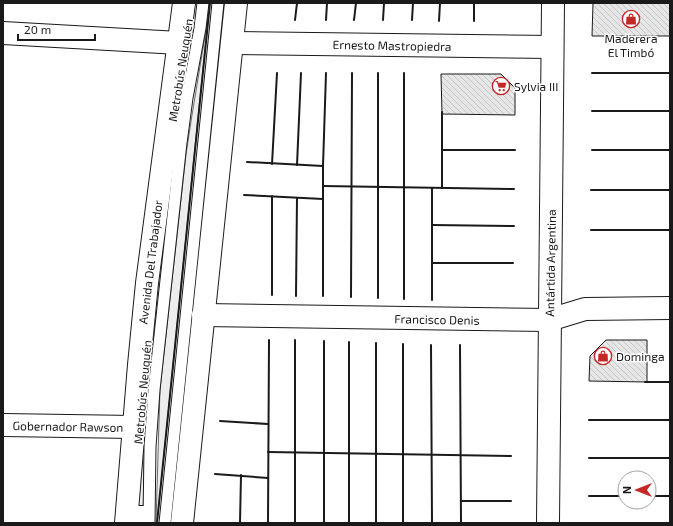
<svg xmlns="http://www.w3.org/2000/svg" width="673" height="526" font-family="'Exo 2',sans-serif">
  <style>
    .built { fill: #ededed; stroke: #6a6a6a }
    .building { fill: url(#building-back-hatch); stroke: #1a1a1a }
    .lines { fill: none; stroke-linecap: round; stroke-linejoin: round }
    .lane-casing { stroke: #1a1a1a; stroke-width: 13 }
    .street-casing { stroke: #1a1a1a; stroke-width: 24 }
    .secondary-casing { stroke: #1a1a1a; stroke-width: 24 }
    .primary-casing { stroke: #1a1a1a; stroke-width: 24 }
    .lane { stroke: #fff; stroke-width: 11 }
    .street { stroke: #fff; stroke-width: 22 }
    .secondary { stroke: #fff; stroke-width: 22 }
    .primary { stroke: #fff; stroke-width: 22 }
    .wall { stroke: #1a1a1a; stroke-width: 2 }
    .labels { text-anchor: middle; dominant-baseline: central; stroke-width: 3; stroke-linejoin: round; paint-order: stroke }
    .poi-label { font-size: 12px; fill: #1a1a1a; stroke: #fff; text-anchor: start }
    .street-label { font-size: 12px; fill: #1a1a1a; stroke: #fff }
  </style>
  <defs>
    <pattern id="building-back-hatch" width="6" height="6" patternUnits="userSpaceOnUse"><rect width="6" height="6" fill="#e6e6e6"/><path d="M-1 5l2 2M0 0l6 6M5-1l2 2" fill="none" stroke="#c5c5c5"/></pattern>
  </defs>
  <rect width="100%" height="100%" fill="#fff"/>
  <!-- built -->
  <g class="built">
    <polygon points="208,18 157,523 156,523 160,389 186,154 192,115"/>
    <polygon points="146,396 143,517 132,517"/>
  </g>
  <!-- building -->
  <g class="building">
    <polygon points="593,3 670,3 670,36 592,36"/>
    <polygon points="441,74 501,74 515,88 515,115 442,114"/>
    <polygon points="606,340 647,340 647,382 589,381 590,356"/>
  </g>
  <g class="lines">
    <defs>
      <g id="lane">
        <polyline points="149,523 150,447 154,390 181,143 187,98 200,28 203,3"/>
        <polyline points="165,523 218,3"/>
      </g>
      <g id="street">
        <polyline points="3,33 179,43"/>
        <polyline points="232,43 552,47"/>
        <polyline points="203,315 549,320 585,309 670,308"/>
        <polyline points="3,425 134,427"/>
        <polyline points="132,523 132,517 143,517 142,523"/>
      </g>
      <polyline id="secondary" points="548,523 553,3"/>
      <g id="primary">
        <polyline points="126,523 139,365 147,283 184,3"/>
        <polyline points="182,523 236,3"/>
      </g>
    </defs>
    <!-- lane casing -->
    <use href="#lane" class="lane-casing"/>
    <!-- street casing -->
    <use href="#street" class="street-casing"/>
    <!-- secondary casing -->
    <use href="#secondary" class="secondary-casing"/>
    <!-- primary casing -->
    <use href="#primary" class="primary-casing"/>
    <!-- lane -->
    <use href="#lane" class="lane"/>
    <!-- street -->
    <use href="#street" class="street"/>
    <!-- secondary -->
    <use href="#secondary" class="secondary"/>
    <!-- primary -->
    <use href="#primary" class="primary"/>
    <!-- wall -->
    <g class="wall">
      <polyline points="474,3 474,21"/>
      <polyline points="295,20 297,3"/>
      <polyline points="326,20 327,3"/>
      <polyline points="354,20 356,3"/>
      <polyline points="383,20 384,3"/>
      <polyline points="412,20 413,3"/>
      <polyline points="439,21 440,3"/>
      <polyline points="378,73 378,298"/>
      <polyline points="404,73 404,299"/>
      <polyline points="592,73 670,73"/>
      <polyline points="592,111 670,111"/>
      <polyline points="442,112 442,188"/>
      <polyline points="442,150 515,150"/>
      <polyline points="592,150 670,150"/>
      <polyline points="247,162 323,166"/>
      <polyline points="272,164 277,73"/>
      <polyline points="297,165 301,73"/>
      <polyline points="323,186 514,189"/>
      <polyline points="432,188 432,300"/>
      <polyline points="591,190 670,190"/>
      <polyline points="244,195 323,199"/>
      <polyline points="432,225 514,226"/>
      <polyline points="591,230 670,230"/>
      <polyline points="432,263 513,263"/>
      <polyline points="272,295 272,196"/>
      <polyline points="296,296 297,198"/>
      <polyline points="323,296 323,166 326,73"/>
      <polyline points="351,297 352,73"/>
      <polyline points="324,341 324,523"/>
      <polyline points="349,342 349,523"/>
      <polyline points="376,343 376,523"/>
      <polyline points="403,344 403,523"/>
      <polyline points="431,345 432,523"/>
      <polyline points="460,345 461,523"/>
      <polyline points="645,382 670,382"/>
      <polyline points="589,420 670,420"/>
      <polyline points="220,421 268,424"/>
      <polyline points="268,452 511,456"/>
      <polyline points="589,458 670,458"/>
      <polyline points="215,474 268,478"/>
      <polyline points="589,496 625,496"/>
      <polyline points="649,496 670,496"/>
      <polyline points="461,501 511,501"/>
      <polyline points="157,523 210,3"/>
      <polyline points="240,523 241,475"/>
      <polyline points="268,523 269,340"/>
      <polyline points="295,523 295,340"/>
    </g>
  </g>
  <!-- icons -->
  <defs>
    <symbol id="shop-ring" viewBox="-11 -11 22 22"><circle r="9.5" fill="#fff" stroke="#c62828" stroke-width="1.5"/><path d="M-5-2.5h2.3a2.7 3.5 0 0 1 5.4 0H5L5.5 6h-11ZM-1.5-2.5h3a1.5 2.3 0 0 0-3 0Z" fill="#c62828"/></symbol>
    <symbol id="supermarket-ring" viewBox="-11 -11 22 22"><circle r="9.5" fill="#fff" stroke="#c62828" stroke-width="1.5"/><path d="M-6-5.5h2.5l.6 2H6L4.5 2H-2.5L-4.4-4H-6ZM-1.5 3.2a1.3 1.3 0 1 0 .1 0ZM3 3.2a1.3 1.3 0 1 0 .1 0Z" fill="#c62828"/></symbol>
  </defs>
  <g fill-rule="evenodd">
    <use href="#shop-ring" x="621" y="9" width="20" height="20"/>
    <use href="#supermarket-ring" x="491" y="76" width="20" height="20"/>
    <use href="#shop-ring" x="593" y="346" width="20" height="20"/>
  </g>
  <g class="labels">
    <!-- poi labels -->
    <g class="poi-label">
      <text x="631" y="38" text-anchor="middle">Maderera<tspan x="631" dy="14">El Timbó</tspan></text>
      <text x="514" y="86">Sylvia III</text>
      <text x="616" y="356">Dominga</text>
    </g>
    <!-- street labels -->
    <g class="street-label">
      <text transform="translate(392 45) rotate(1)">Ernesto Mastropiedra</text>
      <text transform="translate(180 70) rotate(-81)">Metrobús Neuquén</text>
      <text transform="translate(150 262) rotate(-83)">Avenida Del Trabajador</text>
      <text transform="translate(550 263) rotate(-89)">Antártida Argentina</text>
      <text transform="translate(437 319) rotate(1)">Francisco Denis</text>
      <text transform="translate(142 392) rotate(-85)">Metrobús Neuquén</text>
      <text transform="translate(68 426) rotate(1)">Gobernador Rawson</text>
    </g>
  </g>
  <!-- border -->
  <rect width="673" height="526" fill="none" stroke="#1a1a1a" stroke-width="8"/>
  <!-- north arrow -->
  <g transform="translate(637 490) rotate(270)"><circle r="19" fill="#ffffff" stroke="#a3a3a3"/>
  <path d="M0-3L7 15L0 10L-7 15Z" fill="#c62828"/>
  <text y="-6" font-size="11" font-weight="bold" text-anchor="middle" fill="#1a1a1a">N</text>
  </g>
  <!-- scale -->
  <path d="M18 34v6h77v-6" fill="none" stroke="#1a1a1a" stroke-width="2"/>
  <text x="24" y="34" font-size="12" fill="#1a1a1a" stroke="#ffffff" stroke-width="3" paint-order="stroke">20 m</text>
</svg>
